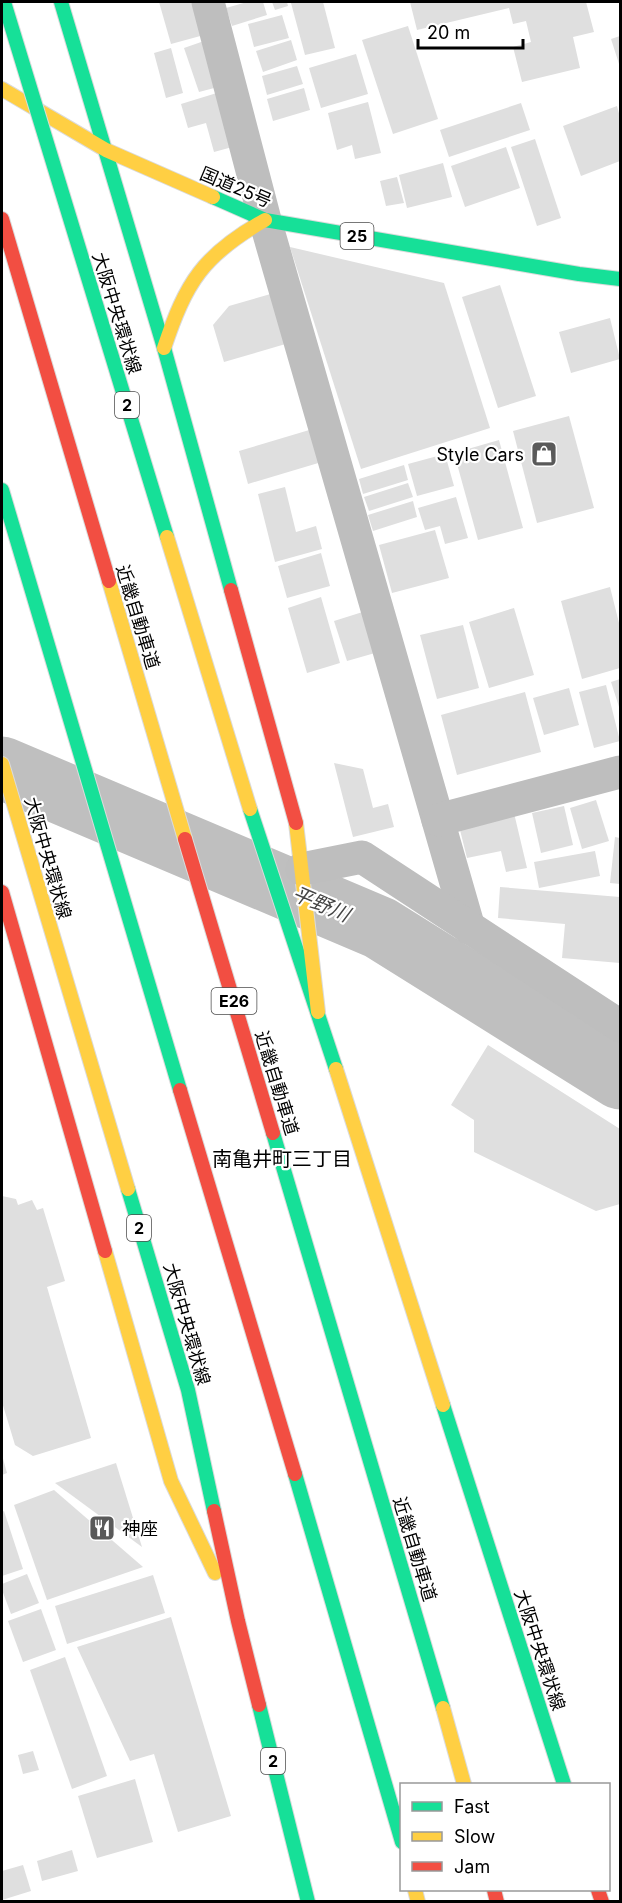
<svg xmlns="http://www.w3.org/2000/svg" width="622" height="1903" font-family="Inter,'Noto Sans JP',sans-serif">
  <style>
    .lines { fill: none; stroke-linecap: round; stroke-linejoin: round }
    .river { stroke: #bfbfbf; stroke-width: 63 }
    .building { fill: #dfdfdf }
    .fast-casing { stroke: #dbdbdb; stroke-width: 16 }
    .slow-casing { stroke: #dbdbdb; stroke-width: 16 }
    .jam-casing { stroke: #dbdbdb; stroke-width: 16 }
    .street { stroke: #bebebe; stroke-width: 33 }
    .fast { stroke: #16e098; stroke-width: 14 }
    .slow { stroke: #ffcf43; stroke-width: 14 }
    .jam { stroke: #f24e42; stroke-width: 14 }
    .fast-bridge-casing { stroke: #dbdbdb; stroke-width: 16; stroke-linecap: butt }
    .slow-bridge-casing { stroke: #dbdbdb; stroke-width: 16; stroke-linecap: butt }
    .fast-bridge { stroke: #16e098; stroke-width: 14 }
    .slow-bridge { stroke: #ffcf43; stroke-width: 14 }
    .labels { text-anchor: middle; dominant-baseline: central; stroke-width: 4.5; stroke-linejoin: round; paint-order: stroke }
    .shield { fill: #fff; stroke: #4c4c4c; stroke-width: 1.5 }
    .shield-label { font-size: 16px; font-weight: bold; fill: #000 }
    .street-label { font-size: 18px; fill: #000; stroke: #fff }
    .poi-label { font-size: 18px; fill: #000; stroke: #fff; text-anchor: end }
    .water-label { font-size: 20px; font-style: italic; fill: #444; stroke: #fff }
    .neighbourhood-label { font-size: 20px; fill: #000; stroke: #fff }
  </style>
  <rect width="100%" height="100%" fill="#fff"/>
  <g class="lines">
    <!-- river -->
    <polyline class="river" points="2,768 380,928 620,1078"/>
  </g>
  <!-- building -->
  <g class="building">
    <polygon points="159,2 195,2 204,35 171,44"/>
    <polygon points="247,2 263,2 267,15 232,26 226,8"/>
    <polygon points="272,2 287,2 288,6 275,10"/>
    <polygon points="295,2 323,2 335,48 305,55 291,3"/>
    <polygon points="410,2 586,2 594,32 573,37 580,68 522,82 513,47 531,42 526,21 513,24 509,8 417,30"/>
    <polygon points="282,15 289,38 254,47 248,24"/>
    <polygon points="408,26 438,119 393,134 362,40"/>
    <polygon points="620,36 620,67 611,39"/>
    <polygon points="291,40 297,60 263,72 256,51"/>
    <polygon points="204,41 218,87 199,92 184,48"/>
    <polygon points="171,48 183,93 166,98 154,53"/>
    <polygon points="356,54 368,94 321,108 309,68"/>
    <polygon points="297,66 303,84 267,95 262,76"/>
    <polygon points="304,88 310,110 273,121 267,99"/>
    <polygon points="220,92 236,146 214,152 206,123 188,128 181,104"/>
    <polygon points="368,102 381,153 355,159 352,145 337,150 328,113"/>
    <polygon points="521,103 530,130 449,157 440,130"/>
    <polygon points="617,106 620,117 620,161 581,176 563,126"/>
    <polygon points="535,139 561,218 537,226 511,147"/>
    <polygon points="506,147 520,188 465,207 451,166"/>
    <polygon points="443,163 452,197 407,208 399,175"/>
    <polygon points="397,177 404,203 386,206 380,181"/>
    <polygon points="290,247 444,283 490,428 361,469"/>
    <polygon points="500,285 536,396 498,408 462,297"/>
    <polygon points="274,293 289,343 224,362 213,325 229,306"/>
    <polygon points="610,318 620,359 571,373 559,332"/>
    <polygon points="569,416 594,508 537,523 513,431"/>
    <polygon points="316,428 325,461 248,484 239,451"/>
    <polygon points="499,440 523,528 478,540 454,453"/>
    <polygon points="445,454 454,486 417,496 408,464"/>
    <polygon points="404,465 408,480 363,494 359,479"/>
    <polygon points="408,483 413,497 369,511 364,497"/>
    <polygon points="285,487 296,532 316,526 322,549 275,562 258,494"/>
    <polygon points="456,497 468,538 445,544 440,526 425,530 418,508"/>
    <polygon points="413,501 417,517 373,531 368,515"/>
    <polygon points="435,530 449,578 392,593 379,545"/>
    <polygon points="321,553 330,586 287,598 278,566"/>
    <polygon points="610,587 620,627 620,668 582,679 561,601"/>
    <polygon points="321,597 340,663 307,673 288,608"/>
    <polygon points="514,608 534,675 489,688 469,622"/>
    <polygon points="369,610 382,651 347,661 334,621"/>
    <polygon points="463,625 479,688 437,699 420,635"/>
    <polygon points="620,679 620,710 611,682"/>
    <polygon points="606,685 620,741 594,748 579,692"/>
    <polygon points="569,688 579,725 544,735 533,698"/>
    <polygon points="525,692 541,752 457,775 441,715"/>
    <polygon points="334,763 363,769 373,808 388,804 394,827 353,837"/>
    <polygon points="596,800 609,841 582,849 570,808"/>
    <polygon points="564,806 573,845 541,853 532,813"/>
    <polygon points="514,813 527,868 506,872 501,851 467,858 459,826"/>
    <polygon points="615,837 620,838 620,884 610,883"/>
    <polygon points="595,851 600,876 539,888 534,862"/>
    <polygon points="500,887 620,897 620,963 562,958 565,924 498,918"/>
    <polygon points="488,1045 620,1129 620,1204 596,1211 474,1152 474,1120 451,1105"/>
    <polygon points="2,1196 16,1199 18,1205 32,1200 37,1210 43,1208 65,1281 47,1287 91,1438 33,1456 15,1445 2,1402"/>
    <polygon points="2,1455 7,1473 2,1475"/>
    <polygon points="116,1463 142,1547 55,1483"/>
    <polygon points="54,1490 143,1567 47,1600 14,1505"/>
    <polygon points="4,1511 23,1569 2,1576 2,1512"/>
    <polygon points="27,1574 39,1603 11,1614 2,1590 2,1584"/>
    <polygon points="153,1575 165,1613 67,1644 55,1606"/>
    <polygon points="41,1609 56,1650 23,1662 8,1621"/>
    <polygon points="171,1617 231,1816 178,1832 154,1754 130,1761 77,1647"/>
    <polygon points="65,1657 107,1776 72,1789 30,1670"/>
    <polygon points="33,1751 39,1770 23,1774 18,1755"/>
    <polygon points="135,1779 153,1842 97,1858 78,1796"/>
    <polygon points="72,1850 78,1871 42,1881 37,1861"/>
    <polygon points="23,1865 31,1891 2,1900 2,1871"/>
  </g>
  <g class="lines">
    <defs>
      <g id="fast">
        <polyline points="61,2 164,348 231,590"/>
        <polyline points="213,197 265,220 579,274 620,279"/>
        <polyline points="2,490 180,1090"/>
        <polyline points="250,809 336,1069"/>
        <polyline points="273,1133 443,1708"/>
        <polyline points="128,1189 188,1390 214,1511"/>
        <polyline points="443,1405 564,1784"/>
        <polyline points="295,1474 402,1842"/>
        <polyline points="259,1705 308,1902"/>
      </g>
      <g id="slow">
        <polyline points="2,89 106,150 213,197"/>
        <path d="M 164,348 C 186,282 203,255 265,220"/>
        <polyline points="109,581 185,839"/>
        <polyline points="2,764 128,1189"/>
        <polyline points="296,823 318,1012"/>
        <polyline points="336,1069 443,1405"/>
        <polyline points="105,1251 171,1481 215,1573"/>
        <polyline points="443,1708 464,1784"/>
        <polyline points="415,1890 418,1902"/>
      </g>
      <g id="jam">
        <polyline points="2,219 109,581"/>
        <polyline points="231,590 296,823"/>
        <polyline points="185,839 273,1133"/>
        <polyline points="2,892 105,1251"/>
        <polyline points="180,1090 295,1474"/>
        <polyline points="214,1511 238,1621 259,1705"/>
        <polyline points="494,1890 497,1902"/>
        <polyline points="598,1890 602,1902"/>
      </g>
    </defs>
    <!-- fast casing -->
    <use href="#fast" class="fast-casing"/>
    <!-- slow casing -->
    <use href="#slow" class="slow-casing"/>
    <!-- jam casing -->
    <use href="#jam" class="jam-casing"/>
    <!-- street -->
    <g class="street">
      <polyline points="208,2 265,220 469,928"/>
      <polyline points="438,820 620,772"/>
      <polyline points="302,869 362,857 620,1026"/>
    </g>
    <!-- fast -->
    <use href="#fast" class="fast"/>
    <!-- slow -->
    <use href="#slow" class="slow"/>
    <!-- jam -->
    <use href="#jam" class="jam"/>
    <defs>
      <polyline id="fast-bridge" points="4,2 167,537"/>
      <polyline id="slow-bridge" points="167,537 250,809"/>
    </defs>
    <!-- fast-bridge casing -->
    <use href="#fast-bridge" class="fast-bridge-casing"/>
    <!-- slow-bridge casing -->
    <use href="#slow-bridge" class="slow-bridge-casing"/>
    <!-- fast-bridge -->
    <use href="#fast-bridge" class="fast-bridge"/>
    <!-- slow-bridge -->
    <use href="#slow-bridge" class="slow-bridge"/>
  </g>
  <!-- icons -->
  <defs>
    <symbol id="shop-square" viewBox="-11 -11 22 22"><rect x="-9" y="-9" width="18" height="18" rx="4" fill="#595959" stroke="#fff"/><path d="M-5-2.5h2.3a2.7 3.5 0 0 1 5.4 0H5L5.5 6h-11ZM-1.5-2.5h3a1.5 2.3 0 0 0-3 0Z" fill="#fff"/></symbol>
    <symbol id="restaurant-square" viewBox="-11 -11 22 22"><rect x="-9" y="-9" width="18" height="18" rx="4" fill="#595959" stroke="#fff"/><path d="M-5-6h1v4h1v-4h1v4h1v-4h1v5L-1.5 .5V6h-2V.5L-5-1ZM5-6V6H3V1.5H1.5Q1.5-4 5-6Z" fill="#fff"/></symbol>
  </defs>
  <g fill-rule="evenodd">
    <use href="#shop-square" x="529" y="439" width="30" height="30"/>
    <use href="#restaurant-square" x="87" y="1513" width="30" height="30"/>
  </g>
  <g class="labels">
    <!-- shield labels -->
    <g class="shield">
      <rect x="340.5" y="223" width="33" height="26" rx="4.5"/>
      <rect x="115" y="392" width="24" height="26" rx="4.5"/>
      <rect x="211.5" y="988" width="45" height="26" rx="4.5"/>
      <rect x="127" y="1215" width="24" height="26" rx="4.5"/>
      <rect x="261" y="1748" width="24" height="26" rx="4.5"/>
    </g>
    <g class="shield-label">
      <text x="357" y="236">25</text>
      <text x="127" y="405">2</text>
      <text x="234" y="1001">E26</text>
      <text x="139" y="1228">2</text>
      <text x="273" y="1761">2</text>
    </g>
    <!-- street labels -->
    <g class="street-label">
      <text transform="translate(236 187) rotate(23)">国道25号</text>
      <text transform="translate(117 313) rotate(73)">大阪中央環状線</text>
      <text transform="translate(138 617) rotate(73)">近畿自動車道</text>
      <text transform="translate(48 858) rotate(74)">大阪中央環状線</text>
      <text transform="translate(277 1083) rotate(73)">近畿自動車道</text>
      <text transform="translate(187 1324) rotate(74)">大阪中央環状線</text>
      <text transform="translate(415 1549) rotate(73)">近畿自動車道</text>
      <text transform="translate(540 1650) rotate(72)">大阪中央環状線</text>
    </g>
    <!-- poi labels -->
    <g class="poi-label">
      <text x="524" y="454">Style Cars</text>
      <text x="122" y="1528" text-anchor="start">神座</text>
    </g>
    <!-- water labels -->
    <g class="water-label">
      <text transform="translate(321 904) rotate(23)">平野川</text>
    </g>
    <!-- neighbourhood labels -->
    <g class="neighbourhood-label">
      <text x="282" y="1159">南亀井町三丁目</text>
    </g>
  </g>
  <!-- border -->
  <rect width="622" height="1903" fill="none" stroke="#000000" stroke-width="6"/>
  <!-- legend -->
  <rect x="400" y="1783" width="210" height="108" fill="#ffffff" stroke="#999999" stroke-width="1.5"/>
  <rect x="412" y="1802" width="30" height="9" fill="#16e098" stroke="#999999" stroke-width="1.5"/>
  <text x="454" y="1813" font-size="18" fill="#000000">Fast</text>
  <rect x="412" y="1832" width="30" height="9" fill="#ffcf43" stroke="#999999" stroke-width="1.5"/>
  <text x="454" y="1843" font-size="18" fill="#000000">Slow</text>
  <rect x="412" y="1862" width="30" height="9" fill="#f24e42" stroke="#999999" stroke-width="1.5"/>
  <text x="454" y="1873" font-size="18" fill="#000000">Jam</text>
  <!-- scale -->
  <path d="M418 39v9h105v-9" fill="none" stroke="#000000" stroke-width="3"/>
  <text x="427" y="39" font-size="18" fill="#000000" stroke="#ffffff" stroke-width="4.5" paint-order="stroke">20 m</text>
</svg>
